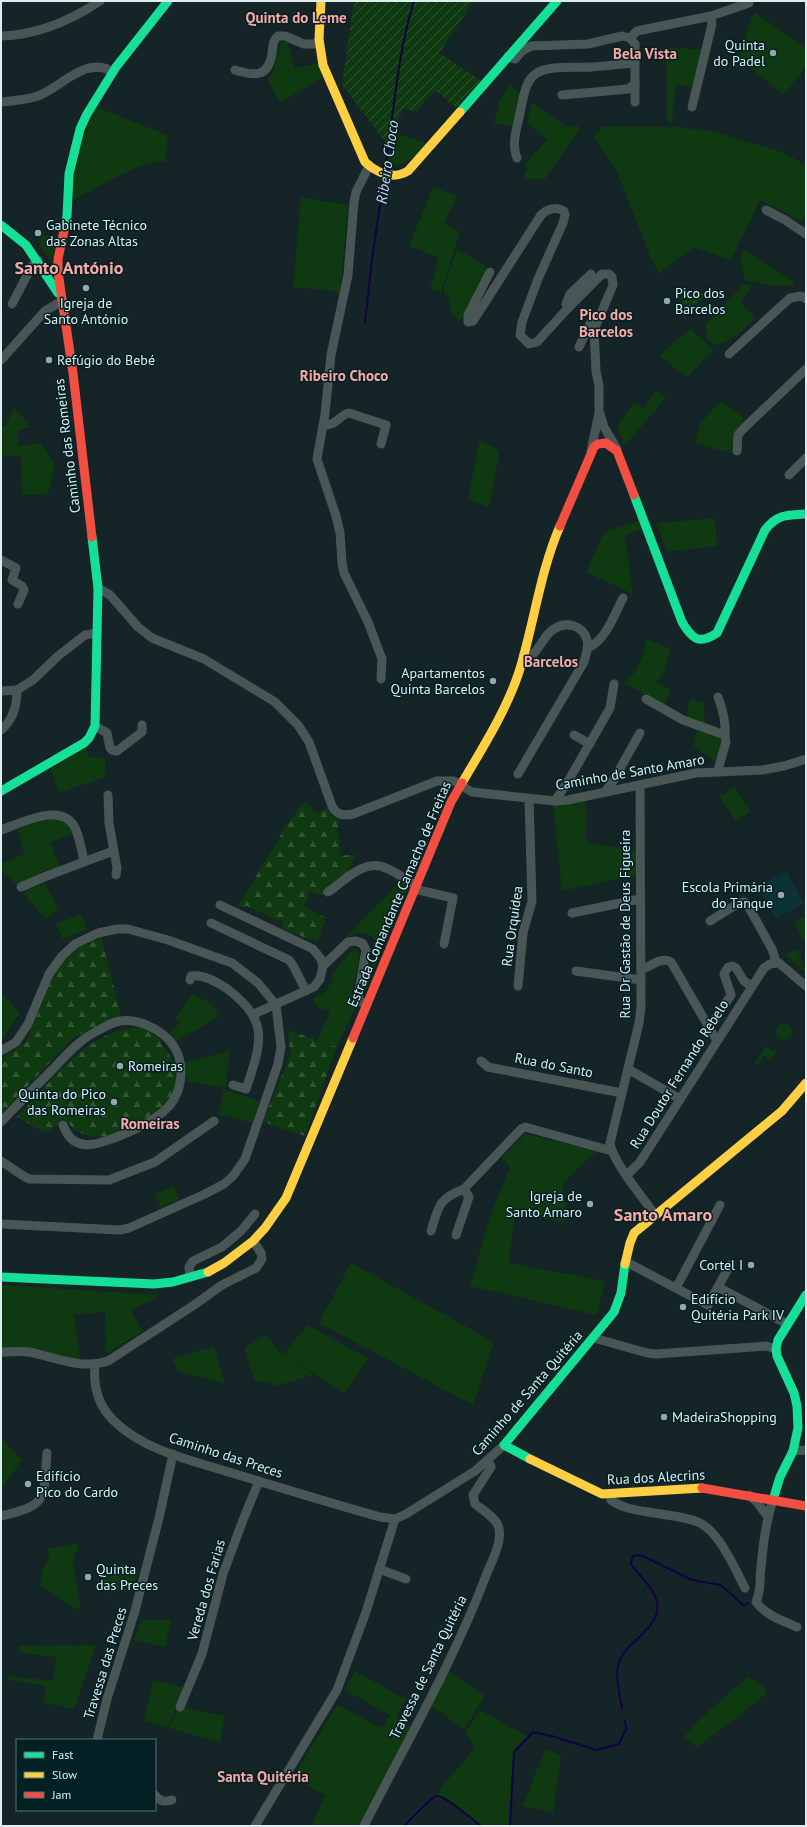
<svg xmlns="http://www.w3.org/2000/svg" width="807" height="1827" font-family="'PT Sans',sans-serif">
  <style>
    .built { fill: #0c3238 }
    .grass { fill: #0f3910 }
    .forest { fill: url(#forest-firs) }
    .park { fill: url(#park-dots) }
    .garden { fill: url(#garden-furrows) }
    .lines { fill: none; stroke-linecap: round; stroke-linejoin: round }
    .stream { stroke: #100344; stroke-width: 2 }
    .street { stroke: #485755; stroke-width: 9 }
    .fast { stroke: #16e098; stroke-width: 9 }
    .slow { stroke: #ffcf43; stroke-width: 9 }
    .jam { stroke: #f24e42; stroke-width: 9 }
    .poi-dot { fill: #97a7aa; stroke: #032025; stroke-width: 1.5 }
    .labels { text-anchor: middle; dominant-baseline: central; stroke-width: 3; stroke-linejoin: round; paint-order: stroke }
    .poi-label { font-size: 14px; fill: #ddedf0; stroke: #032025; text-anchor: start }
    .street-label { font-size: 14px; fill: #ddedf0; stroke: #032025 }
    .neighbourhood-label { font-size: 15px; font-weight: bold; fill: #fba7a4; stroke: #032025 }
    .water-label { font-size: 15px; font-style: italic; fill: #d5d9ee; stroke: #032025 }
    .district-label { font-size: 18px; font-weight: bold; fill: #fba7a4; stroke: #032025 }
  </style>
  <defs>
    <pattern id="forest-firs" width="22" height="20" patternUnits="userSpaceOnUse"><rect width="22" height="20" fill="#0f3910"/><path d="M5 1l3.5 6h-7zM16 11l3.5 6h-7z" fill="#325633"/></pattern>
    <pattern id="park-dots" width="8" height="8" patternUnits="userSpaceOnUse"><rect width="8" height="8" fill="#0f3910"/><path d="M2 2h.1M6 6h.1" fill="none" stroke="#325633" stroke-width="1.8" stroke-linecap="round"/></pattern>
    <pattern id="garden-furrows" width="10" height="10" patternUnits="userSpaceOnUse"><rect width="10" height="10" fill="#0f3910"/><path d="M-1 1l2-2M0 10L10 0M9 11l2-2" fill="none" stroke="#325633"/></pattern>
  </defs>
  <rect width="100%" height="100%" fill="#152427"/>
  <!-- built -->
  <polygon class="built" points="787,871 804,904 775,919 758,886"/>
  <!-- grass -->
  <g class="grass">
    <polygon points="754,12 806,48 806,66 784,95 738,58"/>
    <polygon points="281,42 287,42 295,68 319,63 323,77 280,103 267,79 273,73"/>
    <polygon points="666,48 703,49 695,86 676,85 672,122 667,122"/>
    <polygon points="510,84 521,96 514,126 494,123 499,103"/>
    <polygon points="531,102 567,127 577,125 580,129 545,179 522,179 528,168 524,165 548,139 527,124"/>
    <path d="M 96,107 L 168,135 L 165,162 C 143,158 92,191 71,201 L 78,147 Z"/>
    <polygon points="599,126 680,127 716,132 782,152 806,165 806,215 802,221 760,200 731,260 695,248 691,249 659,274 650,256 618,174 593,135 600,131"/>
    <path d="M 400,135 L 426,143 C 417,156 405,168 387,164 Z"/>
    <polygon points="433,187 457,196 444,224 460,232 441,292 430,289 439,258 409,246"/>
    <polygon points="301,197 348,205 340,292 293,287"/>
    <polygon points="42,235 57,238 51,262 40,247"/>
    <polygon points="457,249 485,265 485,275 461,320 458,320 451,310 449,296 445,295 443,290"/>
    <polygon points="744,249 795,282 792,286 768,285 745,280 740,258"/>
    <path d="M 743,285 L 752,285 L 741,302 L 755,318 C 743,329 731,344 713,345 L 706,337 L 706,324 Z"/>
    <polygon points="691,329 713,350 687,377 659,356 681,336"/>
    <polygon points="656,391 666,398 624,446 617,426 634,402 644,408"/>
    <polygon points="720,401 741,415 744,421 737,428 730,453 695,443 700,424"/>
    <polygon points="14,407 31,427 18,430 18,446 40,443 55,464 48,494 22,495 21,456 1,456 1,426 6,426"/>
    <polygon points="479,440 500,451 489,507 468,500"/>
    <polygon points="715,518 717,546 667,552 656,523"/>
    <polygon points="639,521 641,529 625,535 633,594 586,572 604,532"/>
    <path d="M 647,639 L 671,649 L 662,676 L 656,682 L 671,690 L 664,705 L 624,683 C 640,670 642,659 647,639 Z"/>
    <polygon points="690,700 704,702 705,727 685,719"/>
    <polygon points="697,728 723,739 716,762 693,745"/>
    <polygon points="86,748 89,757 105,758 106,777 59,793 50,769"/>
    <polygon points="734,787 751,811 736,821 720,797"/>
    <polygon points="586,801 586,843 636,850 636,875 562,891 553,805"/>
    <polygon points="51,818 63,819 73,833 50,843 60,868 43,871 18,886 1,870 1,864 25,853 17,829"/>
    <path d="M 400,881 L 409,885 L 365,992 C 362,975 397,930 354,933 L 341,942 Z"/>
    <polygon points="45,882 58,910 46,919 23,893"/>
    <polygon points="81,914 87,929 62,939 56,924"/>
    <polygon points="806,916 806,939 802,941 794,921"/>
    <path d="M 353,949 L 356,949 C 366,962 345,989 356,1006 L 337,1047 L 317,1041 L 330,1011 L 318,1008 L 313,999 L 326,991 L 332,981 L 332,973 Z"/>
    <polygon points="797,949 806,971 806,973 784,954"/>
    <polygon points="1,993 20,1013 3,1039 1,1040"/>
    <polygon points="192,994 212,1004 219,1017 177,1041 170,1033 180,1023 175,1019"/>
    <circle cx="784" cy="1031" r="8"/>
    <polygon points="766,1046 776,1053 771,1061 764,1056 758,1065 755,1063"/>
    <polygon points="230,1051 225,1088 186,1081 185,1062"/>
    <polygon points="224,1089 259,1101 252,1123 218,1114"/>
    <polygon points="525,1134 597,1151 565,1181 563,1187 568,1222 515,1214 509,1263 605,1281 597,1315 470,1286 492,1210 510,1168 502,1158"/>
    <polygon points="174,1186 179,1199 161,1207 155,1194"/>
    <polygon points="351,1263 494,1342 473,1405 319,1323"/>
    <polygon points="2,1285 160,1295 131,1311 143,1331 106,1354 105,1312 74,1315 80,1359 2,1348"/>
    <polygon points="307,1325 368,1358 345,1393 284,1355 314,1375 275,1386 268,1381 255,1382 244,1348 266,1335 283,1355"/>
    <polygon points="214,1346 225,1384 178,1371 172,1359"/>
    <polygon points="1,1438 22,1460 1,1490"/>
    <polygon points="78,1543 79,1549 75,1552 73,1562 81,1610 72,1607 40,1586 42,1570 49,1558 48,1549"/>
    <polygon points="138,1570 133,1590 104,1593 103,1573"/>
    <polygon points="142,1620 171,1620 165,1647 134,1640"/>
    <polygon points="96,1645 74,1709 43,1703 46,1686 7,1680 9,1676 53,1681 56,1657 19,1653 19,1646"/>
    <polygon points="355,1671 406,1699 396,1718 413,1728 363,1826 312,1826 325,1795 293,1777 337,1705 382,1728 390,1715 345,1690"/>
    <polygon points="449,1672 485,1696 464,1729 429,1704"/>
    <polygon points="748,1676 764,1687 767,1693 734,1720 697,1747 683,1738 699,1720"/>
    <polygon points="153,1680 186,1688 167,1728 144,1721"/>
    <polygon points="180,1707 225,1716 220,1743 169,1728"/>
    <path d="M 480,1710 L 529,1737 L 514,1752 L 510,1826 L 480,1826 C 468,1815 453,1800 437,1796 L 444,1784 L 475,1748 L 465,1732 Z"/>
    <polygon points="545,1749 561,1756 553,1813 523,1806"/>
  </g>
  <!-- forest -->
  <g class="forest">
    <polygon points="304,801 317,813 328,808 333,817 340,820 337,830 341,856 356,854 347,875 322,895 310,891 304,906 326,918 318,942 281,929 283,922 247,906 237,908 285,828"/>
    <polygon points="101,937 121,1015 73,1038 1,1114 1,1059 26,1042 55,972 74,950"/>
    <path d="M 134,1027 L 147,1029 L 159,1039 L 177,1067 L 176,1083 L 170,1098 L 160,1110 L 147,1118 L 135,1122 L 121,1131 L 107,1136 L 91,1137 L 75,1130 L 65,1120 L 45,1133 L 17,1117 C 49,1084 85,1033 134,1027 Z"/>
    <polygon points="288,1030 337,1047 305,1136 263,1122 290,1056"/>
  </g>
  <!-- park -->
  <polygon class="park" points="686,289 705,295 683,318 682,297"/>
  <!-- garden -->
  <polygon class="garden" points="354,1 474,1 439,53 481,81 456,108 435,90 416,112 404,108 394,129 400,135 393,152 342,85"/>
  <g class="lines">
    <!-- stream -->
    <g class="stream">
      <path d="M 385,169 C 394,113 397,55 414,1"/>
      <polyline points="365,323 372,259 384,178"/>
      <path d="M 622,1708 C 620,1695 615,1677 618,1665 C 624,1640 666,1628 656,1599 C 652,1585 639,1576 631,1564 L 633,1556 L 639,1555 L 645,1557 L 692,1580 L 721,1585 L 744,1606 L 748,1603"/>
      <path d="M 404,1826 C 409,1821 432,1796 437,1796 C 445,1795 473,1820 481,1826"/>
      <polyline points="510,1826 514,1752 533,1732 552,1736 596,1750 619,1744 626,1729 625,1720"/>
    </g>
    <!-- street -->
    <g class="street">
      <path d="M 1,36 C 37,35 70,21 100,1"/>
      <polyline points="630,38 637,31 711,16 749,3"/>
      <polyline points="508,56 515,59 522,51 531,46 588,44 622,36 630,38 635,44 635,102"/>
      <path d="M 235,70 C 254,76 268,78 272,54 C 273,47 272,41 278,36 L 285,36 L 304,44 L 318,44"/>
      <polyline points="562,95 628,89 635,84"/>
      <path d="M 1,102 C 13,101 26,100 38,96 C 61,87 87,55 113,72"/>
      <polyline points="692,107 712,24 711,16"/>
      <path d="M 517,158 C 511,143 517,128 520,113 C 523,101 524,85 533,76 C 545,64 577,68 592,67 C 607,66 621,64 635,63"/>
      <polyline points="369,166 356,192 354,202 348,275 331,355 325,414 317,459 336,516 340,533 342,563 344,573 368,622 382,659 381,679"/>
      <polyline points="766,210 785,220 806,234"/>
      <path d="M 490,272 L 468,315 L 468,322 L 473,321 L 541,215 C 547,209 556,206 564,211 L 565,215 L 563,223 L 538,279 L 522,322 L 520,335 L 529,344 L 537,342 L 569,307 L 602,274 L 609,274 L 612,277 L 613,285 L 594,330 L 596,371 L 599,386 L 599,413 L 591,451"/>
      <polyline points="12,304 32,266 38,260"/>
      <polyline points="569,307 566,304 570,294 591,274"/>
      <polyline points="579,347 593,318"/>
      <polyline points="729,354 790,298 801,296 806,299"/>
      <polyline points="1,360 45,311 62,301"/>
      <polyline points="600,414 604,427 617,449"/>
      <path d="M 323,425 C 339,425 337,416 349,413 L 386,425 L 381,444"/>
      <polyline points="737,451 738,435 742,430 806,369"/>
      <polyline points="789,475 806,458"/>
      <polyline points="1,560 16,568 12,580 22,586 24,590 18,604"/>
      <path d="M 98,588 L 110,595 L 138,627 L 152,638 L 204,659 L 275,702 L 298,725 L 309,742 L 332,806 C 337,815 343,816 353,814 L 437,781 L 454,781 L 472,792 L 555,801 L 568,800 L 696,773 L 762,770 L 784,766 L 806,759"/>
      <path d="M 588,648 C 606,640 614,615 623,598"/>
      <polyline points="1,691 17,690 33,680 58,656 85,635 97,633"/>
      <path d="M 718,697 C 723,710 726,722 725,735"/>
      <polyline points="646,699 683,720 725,735 726,742 718,770"/>
      <polyline points="95,726 107,733 110,748 112,750 117,751 142,732 142,725"/>
      <path d="M 1,730 C 13,720 17,705 17,690"/>
      <polyline points="574,735 590,744"/>
      <path d="M 518,774 L 584,662 C 586,655 589,647 587,640 C 583,625 566,621 554,629 C 545,634 541,646 534,653 L 523,655"/>
      <path d="M 640,785 L 641,1007 L 639,1023 L 610,1143 C 613,1163 643,1197 655,1215"/>
      <polyline points="605,792 613,781 640,733"/>
      <polyline points="108,795 109,823 117,868 116,875"/>
      <polyline points="555,801 570,778 610,708 614,684"/>
      <path d="M 1,830 C 22,823 64,800 76,830 C 80,840 82,851 84,861"/>
      <polyline points="21,887 44,877 113,851"/>
      <polyline points="414,889 453,898 444,944"/>
      <path d="M 328,892 C 345,881 363,858 386,868 C 397,872 405,880 416,885"/>
      <polyline points="220,905 313,949 321,959 323,966"/>
      <polyline points="572,913 640,899"/>
      <polyline points="710,921 739,903 744,902 747,904 772,949 776,962"/>
      <polyline points="211,923 289,960 294,967 306,991"/>
      <path d="M 641,970 C 650,967 661,956 671,962 L 717,1041"/>
      <polyline points="576,971 641,980"/>
      <path d="M 190,980 L 191,976 C 202,974 217,982 226,988 C 270,1021 262,1041 246,1089 L 233,1085"/>
      <polyline points="518,986 523,933 532,901 529,799"/>
      <polyline points="254,1014 314,987 320,979 323,966 348,942 356,941 363,944 366,950 358,997 361,1002 367,1004"/>
      <polyline points="709,1028 731,995 724,974 728,967 732,966 736,968 744,981 751,986"/>
      <polyline points="1,1051 16,1042 28,1024 49,974 62,956 75,944 98,933 117,929 128,929 168,940 232,963 258,983 276,1005 281,1047 278,1064 245,1159 233,1176 224,1184 205,1194 129,1228 120,1230 1,1224"/>
      <polyline points="481,1061 488,1067 622,1093"/>
      <polyline points="628,1069 680,1099"/>
      <path d="M 1,1122 C 18,1104 35,1087 52,1070 C 67,1054 81,1038 101,1029 C 106,1026 114,1022 120,1021 C 138,1018 163,1030 173,1045 C 185,1062 183,1089 170,1105 C 156,1122 120,1137 99,1143 C 81,1148 69,1142 63,1125"/>
      <polyline points="1,1161 25,1177 30,1179 109,1180 155,1162 214,1121"/>
      <polyline points="627,1175 640,1162 764,968 770,964 779,963 806,986"/>
      <path d="M 431,1231 C 439,1206 438,1199 464,1189 L 521,1129 L 525,1127 L 612,1151"/>
      <polyline points="456,1235 469,1197 464,1189"/>
      <polyline points="625,1263 630,1264 708,1305 730,1265"/>
      <polyline points="190,1277 189,1267 193,1261 222,1247 241,1231 255,1214"/>
      <polyline points="718,1287 787,1324"/>
      <polyline points="676,1288 720,1205"/>
      <polyline points="594,1338 647,1353 656,1354 766,1346 776,1349"/>
      <path d="M 1,1352 C 10,1352 20,1351 29,1352 C 55,1357 81,1370 108,1361 L 194,1305 L 222,1285 L 256,1268 L 262,1259 L 261,1253 L 254,1242"/>
      <path d="M 95,1365 C 93,1386 98,1405 113,1420 C 144,1451 191,1460 232,1473 C 281,1488 331,1503 380,1517 L 395,1519 L 406,1514 L 475,1471 L 504,1445"/>
      <polyline points="793,1451 806,1450"/>
      <path d="M 610,1494 L 611,1500 C 622,1508 635,1510 648,1512 C 664,1515 685,1516 700,1523 C 720,1533 735,1569 745,1588"/>
      <polyline points="749,1495 757,1502 768,1517"/>
      <path d="M 773,1500 C 766,1521 763,1544 761,1567 C 759,1581 762,1588 756,1602 C 765,1615 783,1621 797,1627"/>
      <path d="M 1,1516 C 49,1505 43,1499 47,1453"/>
      <polyline points="379,1569 406,1579"/>
      <polyline points="180,1707 202,1654 223,1574 243,1520 259,1481"/>
      <polyline points="97,1740 107,1699 135,1611 159,1518 173,1454"/>
      <path d="M 155,1795 C 160,1802 165,1802 172,1800"/>
      <polyline points="255,1826 337,1690 366,1612 395,1519"/>
      <path d="M 364,1826 C 406,1743 454,1661 487,1573 C 492,1561 502,1542 499,1529 C 498,1519 483,1510 475,1504 L 473,1495 L 491,1467 L 488,1460"/>
    </g>
    <!-- fast -->
    <g class="fast">
      <polyline points="460,112 557,1"/>
      <polyline points="1,225 26,245 58,293"/>
      <polyline points="65,226 67,216 69,174 80,129 87,114 116,67 168,1"/>
      <path d="M 634,495 L 682,622 C 692,639 699,645 717,633 L 765,530 C 777,514 787,515 806,514"/>
      <polyline points="1,791 84,743 89,738 95,726 98,588 92,537"/>
      <polyline points="1,1277 154,1284 173,1282 208,1272"/>
      <polyline points="530,1459 504,1445 614,1312 621,1293 625,1264"/>
      <polyline points="773,1500 780,1477 793,1451 798,1428 797,1406 794,1393 777,1356 776,1349 778,1340 806,1295"/>
    </g>
    <!-- slow -->
    <g class="slow">
      <path d="M 321,1 L 319,39 L 323,65 L 365,162 C 377,173 393,180 408,171 L 460,112"/>
      <path d="M 462,783 C 483,747 506,711 519,672 C 534,624 540,572 560,526"/>
      <polyline points="625,1264 630,1243 634,1233 782,1111 806,1083"/>
      <polyline points="208,1272 224,1263 253,1241 265,1228 286,1198 353,1038"/>
      <polyline points="530,1459 602,1494 702,1488"/>
    </g>
    <!-- jam -->
    <g class="jam">
      <polyline points="65,226 58,259 58,272 73,373 92,537"/>
      <polyline points="560,526 594,447 598,444 606,443 617,451 634,495"/>
      <polyline points="353,1038 451,802 462,783"/>
      <polyline points="702,1488 806,1506"/>
    </g>
  </g>
  <!-- markers -->
  <g class="poi-dot">
    <circle cx="773" cy="53" r="4"/>
    <circle cx="38" cy="233" r="4"/>
    <circle cx="86" cy="288" r="4"/>
    <circle cx="667" cy="301" r="4"/>
    <circle cx="49" cy="360" r="4"/>
    <circle cx="493" cy="681" r="4"/>
    <circle cx="781" cy="895" r="4"/>
    <circle cx="120" cy="1066" r="4"/>
    <circle cx="114" cy="1102" r="4"/>
    <circle cx="590" cy="1204" r="4"/>
    <circle cx="751" cy="1265" r="4"/>
    <circle cx="683" cy="1307" r="4"/>
    <circle cx="664" cy="1417" r="4"/>
    <circle cx="28" cy="1484" r="4"/>
    <circle cx="88" cy="1577" r="4"/>
  </g>
  <g class="labels">
    <!-- poi labels -->
    <g class="poi-label">
      <text x="765" y="45" text-anchor="end">Quinta<tspan x="765" dy="16">do Padel</tspan></text>
      <text x="46" y="225">Gabinete Técnico<tspan x="46" dy="16">das Zonas Altas</tspan></text>
      <text x="675" y="293">Pico dos<tspan x="675" dy="16">Barcelos</tspan></text>
      <text x="86" y="303" text-anchor="middle">Igreja de<tspan x="86" dy="16">Santo António</tspan></text>
      <text x="57" y="360">Refúgio do Bebé</text>
      <text x="485" y="673" text-anchor="end">Apartamentos<tspan x="485" dy="16">Quinta Barcelos</tspan></text>
      <text x="773" y="887" text-anchor="end">Escola Primária<tspan x="773" dy="16">do Tanque</tspan></text>
      <text x="128" y="1066">Romeiras</text>
      <text x="106" y="1094" text-anchor="end">Quinta do Pico<tspan x="106" dy="16">das Romeiras</tspan></text>
      <text x="582" y="1196" text-anchor="end">Igreja de<tspan x="582" dy="16">Santo Amaro</tspan></text>
      <text x="743" y="1265" text-anchor="end">Cortel I</text>
      <text x="691" y="1299">Edifício<tspan x="691" dy="16">Quitéria Park IV</tspan></text>
      <text x="672" y="1417">MadeiraShopping</text>
      <text x="36" y="1476">Edifício<tspan x="36" dy="16">Pico do Cardo</tspan></text>
      <text x="96" y="1569">Quinta<tspan x="96" dy="16">das Preces</tspan></text>
    </g>
    <!-- street labels -->
    <g class="street-label">
      <text transform="translate(67 446) rotate(-97)">Caminho das Romeiras</text>
      <text transform="translate(630 772) rotate(-10)">Caminho de Santo Amaro</text>
      <text transform="translate(399 894) rotate(-67)">Estrada Comandante Camacho de Freitas</text>
      <text transform="translate(625 924) rotate(-90)">Rua Dr Gastão de Deus Figueira</text>
      <text transform="translate(512 926) rotate(-82)">Rua Orquídea</text>
      <text transform="translate(554 1065) rotate(11)">Rua do Santo</text>
      <text transform="translate(679 1074) rotate(-58)">Rua Doutor Fernando Rebelo</text>
      <text transform="translate(527 1393) rotate(-49)">Caminho de Santa Quitéria</text>
      <text transform="translate(226 1455) rotate(18)">Caminho das Preces</text>
      <text transform="translate(656 1477) rotate(-3)">Rua dos Alecrins</text>
      <text transform="translate(206 1590) rotate(-74)">Vereda dos Farias</text>
      <text transform="translate(105 1663) rotate(-73)">Travessa das Preces</text>
      <text transform="translate(428 1667) rotate(-64)">Travessa de Santa Quitéria</text>
    </g>
    <!-- neighbourhood labels -->
    <g class="neighbourhood-label">
      <text x="296" y="17">Quinta do Leme</text>
      <text x="645" y="53">Bela Vista</text>
      <text x="606" y="314">Pico dos<tspan x="606" dy="17">Barcelos</tspan></text>
      <text x="344" y="375">Ribeiro Choco</text>
      <text x="551" y="661">Barcelos</text>
      <text x="150" y="1123">Romeiras</text>
      <text x="263" y="1776">Santa Quitéria</text>
    </g>
    <!-- water labels -->
    <g class="water-label">
      <text transform="translate(387 162) rotate(-82)">Ribeiro Choco</text>
    </g>
    <!-- district labels -->
    <g class="district-label">
      <text x="69" y="267">Santo António</text>
      <text x="663" y="1214">Santo Amaro</text>
    </g>
  </g>
  <!-- border -->
  <rect width="807" height="1827" fill="none" stroke="#ddedf0" stroke-width="4"/>
  <!-- legend -->
  <rect x="16" y="1739" width="140" height="72" fill="#032025" stroke="#5a7276"/>
  <rect x="24" y="1752" width="20" height="6" fill="#16e098" stroke="#5a7276"/>
  <text x="52" y="1759" font-size="12" fill="#ddedf0">Fast</text>
  <rect x="24" y="1772" width="20" height="6" fill="#ffcf43" stroke="#5a7276"/>
  <text x="52" y="1779" font-size="12" fill="#ddedf0">Slow</text>
  <rect x="24" y="1792" width="20" height="6" fill="#f24e42" stroke="#5a7276"/>
  <text x="52" y="1799" font-size="12" fill="#ddedf0">Jam</text>
</svg>
